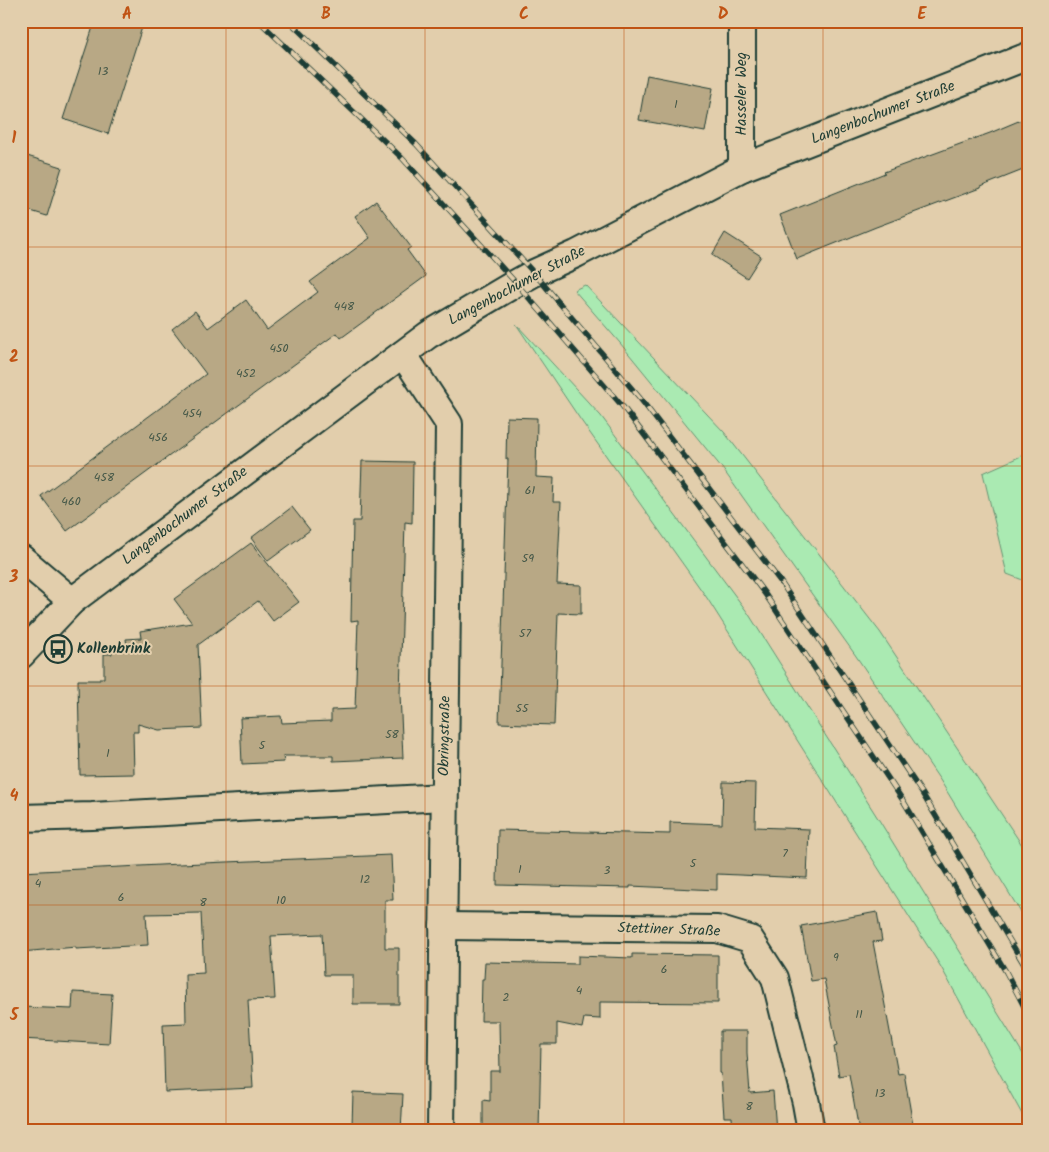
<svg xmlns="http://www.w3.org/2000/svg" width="1049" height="1152" font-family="Kalam,sans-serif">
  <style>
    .green { fill: #aaeab2; stroke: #649473 }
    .building { fill: #b8a885; stroke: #1f3d34 }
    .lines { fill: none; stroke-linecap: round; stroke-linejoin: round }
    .minor-casing { stroke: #1f3d34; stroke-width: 30 }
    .minor { stroke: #e2ceac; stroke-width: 26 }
    .rail-casing { stroke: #1f3d34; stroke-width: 5.5 }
    .rail { stroke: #e2ceac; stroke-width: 4; stroke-dasharray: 11; stroke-linecap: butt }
    .grid { fill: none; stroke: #c05314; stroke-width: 1; stroke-opacity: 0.55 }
    .labels { text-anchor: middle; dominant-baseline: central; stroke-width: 4; stroke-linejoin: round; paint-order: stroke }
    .number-label { font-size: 12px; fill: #455848 }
    .street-label { font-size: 15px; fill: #1f3d34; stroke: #e2ceac }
    .poi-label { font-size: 15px; font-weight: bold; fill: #1f3d34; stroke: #e2ceac; text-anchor: start }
    .neatline { fill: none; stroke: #c05314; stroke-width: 2 }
    .grid-label { font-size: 16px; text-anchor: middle; font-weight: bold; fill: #c05314 }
  </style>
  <rect width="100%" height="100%" fill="#e2ceac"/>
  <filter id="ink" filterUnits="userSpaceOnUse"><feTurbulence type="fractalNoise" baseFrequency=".02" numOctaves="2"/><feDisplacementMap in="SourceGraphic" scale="10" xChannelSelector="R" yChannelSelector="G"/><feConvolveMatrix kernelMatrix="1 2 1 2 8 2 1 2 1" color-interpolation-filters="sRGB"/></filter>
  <g filter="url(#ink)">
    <!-- green -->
    <g class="green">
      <polygon points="585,285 724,432 880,632 1028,854 1028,924 940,780 856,656 722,468 620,343 574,290"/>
      <polygon points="516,324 601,416 748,613 879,820 1028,1062 1028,1125 941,967 707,598 580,419"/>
      <polygon points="1028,453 1028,582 1007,574 983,473"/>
    </g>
    <!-- building -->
    <g class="building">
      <polygon points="95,21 144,21 108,134 63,119"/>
      <polygon points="647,75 713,88 705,132 639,120"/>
      <polygon points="1028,117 1028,168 980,187 980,188 876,227 797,259 780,215 885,173 884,172 990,133"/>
      <polygon points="21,154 62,167 47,216 21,208"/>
      <polygon points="376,201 411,247 407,250 426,276 341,338 337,333 67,531 41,496 206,374 172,329 195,311 208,328 246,300 267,330 318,292 310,282 370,238 355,216"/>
      <polygon points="725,233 761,256 747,278 712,255"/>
      <polygon points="507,417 537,418 536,477 554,478 553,502 561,502 557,584 581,585 581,614 558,613 554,725 499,723 508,459 506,459"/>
      <polygon points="362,461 413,462 412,523 405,522 400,694 403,758 333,761 333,756 283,756 284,762 242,764 240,718 281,716 282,723 331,721 331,710 355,709 358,620 351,621 353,521 360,521"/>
      <polygon points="292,507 310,530 268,561 251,538"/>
      <polygon points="251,543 299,602 273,621 258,601 198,645 202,728 159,730 138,724 138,732 133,732 134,774 80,775 78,680 100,680 100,678 104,678 104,654 112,654 111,648 127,646 126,639 141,638 140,631 192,623 174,599"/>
      <polygon points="723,782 756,783 755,827 809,829 807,878 717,874 717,890 630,886 630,888 497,885 498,830 670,834 670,822 722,824"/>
      <polygon points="391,855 393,900 385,900 385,948 399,948 399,1004 353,1004 353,975 324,975 322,934 271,936 275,999 248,1000 253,1088 165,1092 163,1024 186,1023 185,974 204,973 201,913 146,914 148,945 76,949 76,947 21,952 21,872 180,864"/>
      <polygon points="877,912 882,941 873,942 898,1074 904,1073 914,1131 859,1131 849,1074 839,1076 834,1047 837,1046 824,979 811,981 801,926"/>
      <polygon points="632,954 718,955 718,1003 600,1002 600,1019 584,1018 582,1028 557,1023 557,1044 541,1044 539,1131 483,1131 483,1100 490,1101 490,1071 500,1071 499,1021 481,1021 482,979 484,979 485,962 578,964 578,956 632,958"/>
      <polygon points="73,992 112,994 109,1044 21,1039 21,1007 72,1009"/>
      <polygon points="720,1031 747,1031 747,1053 750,1093 773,1091 776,1131 733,1131 732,1117 724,1117 721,1073 720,1073"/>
      <polygon points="353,1092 403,1094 401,1131 353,1131 352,1126"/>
    </g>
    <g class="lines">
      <defs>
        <g id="minor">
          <polyline points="742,168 742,21"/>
          <polyline points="403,354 449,424 441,1131"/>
          <polyline points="21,558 72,601"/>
          <polyline points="21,655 72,601 428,335 516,283 534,273 576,254 742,168 1028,56"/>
          <polyline points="21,818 92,816 444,797"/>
          <polyline points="443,926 717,929 750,939 775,978 806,1103 811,1131"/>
        </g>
      </defs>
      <!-- minor casing -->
      <use href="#minor" class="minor-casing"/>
      <!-- minor -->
      <use href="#minor" class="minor"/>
      <defs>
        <g id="rail">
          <polyline points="259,21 402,158 516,283 623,407 765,594 904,802 1006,972 1028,1014"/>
          <polyline points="289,21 416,144 534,273 639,397 780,581 922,793 1028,971"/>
        </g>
      </defs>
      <!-- rail casing -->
      <use href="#rail" class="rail-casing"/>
      <!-- rail -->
      <use href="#rail" class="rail"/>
    </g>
  </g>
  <!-- grid -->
  <path class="grid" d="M 226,21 L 226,1131M 425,21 L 425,1131M 624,21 L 624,1131M 823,21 L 823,1131M 21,247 L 1028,247M 21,466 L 1028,466M 21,686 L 1028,686M 21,905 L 1028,905"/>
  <!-- icons -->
  <defs>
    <symbol id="bus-ring" viewBox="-11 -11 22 22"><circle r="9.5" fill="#e2ceac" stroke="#1f3d34" stroke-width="1.5"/><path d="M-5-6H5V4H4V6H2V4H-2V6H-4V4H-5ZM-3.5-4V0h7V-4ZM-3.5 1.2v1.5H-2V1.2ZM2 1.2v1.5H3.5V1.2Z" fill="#1f3d34"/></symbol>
  </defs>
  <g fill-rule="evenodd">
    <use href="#bus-ring" x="42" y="633" width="32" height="32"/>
  </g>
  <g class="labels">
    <!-- number labels -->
    <g class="number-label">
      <text x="103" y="71">13</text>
      <text x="676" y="104">1</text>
      <text x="344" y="306">448</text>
      <text x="279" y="348">450</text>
      <text x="246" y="373">452</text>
      <text x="192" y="413">454</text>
      <text x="158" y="437">456</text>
      <text x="104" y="477">458</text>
      <text x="530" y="490">61</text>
      <text x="71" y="501">460</text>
      <text x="528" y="558">59</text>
      <text x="525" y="633">57</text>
      <text x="522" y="708">55</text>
      <text x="392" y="734">58</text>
      <text x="262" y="745">5</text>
      <text x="108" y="753">1</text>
      <text x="785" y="853">7</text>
      <text x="693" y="863">5</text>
      <text x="520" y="869">1</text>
      <text x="607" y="870">3</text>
      <text x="365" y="879">12</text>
      <text x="38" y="883">4</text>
      <text x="121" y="897">6</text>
      <text x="281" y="900">10</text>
      <text x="203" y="902">8</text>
      <text x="836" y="957">9</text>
      <text x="664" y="969">6</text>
      <text x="579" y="990">4</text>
      <text x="506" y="997">2</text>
      <text x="859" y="1014">11</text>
      <text x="880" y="1093">13</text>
      <text x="749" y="1106">8</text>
    </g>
    <!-- street labels -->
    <g class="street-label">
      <text transform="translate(742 94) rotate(-90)">Hasseler Weg</text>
      <text transform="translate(883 113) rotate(-21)">Langenbochumer Straße</text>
      <text transform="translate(517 286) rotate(-28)">Langenbochumer Straße</text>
      <text transform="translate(185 516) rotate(-37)">Langenbochumer Straße</text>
      <text transform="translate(445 736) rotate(-89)">Obringstraße</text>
      <text transform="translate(669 930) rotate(2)">Stettiner Straße</text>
    </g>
    <!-- poi labels -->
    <g class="poi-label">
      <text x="77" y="649">Kollenbrink</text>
    </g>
  </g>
  <!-- margin -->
  <rect width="1049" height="1152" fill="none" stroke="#e2ceac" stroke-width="55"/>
  <rect x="28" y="28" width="994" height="1096" class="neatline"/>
  <g class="grid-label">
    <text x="127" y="19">A</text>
    <text x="326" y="19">B</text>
    <text x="524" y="19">C</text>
    <text x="723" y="19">D</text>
    <text x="922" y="19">E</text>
    <text x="14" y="143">1</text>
    <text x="14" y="362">2</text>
    <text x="14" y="582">3</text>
    <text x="14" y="801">4</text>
    <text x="14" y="1020">5</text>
  </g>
</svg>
